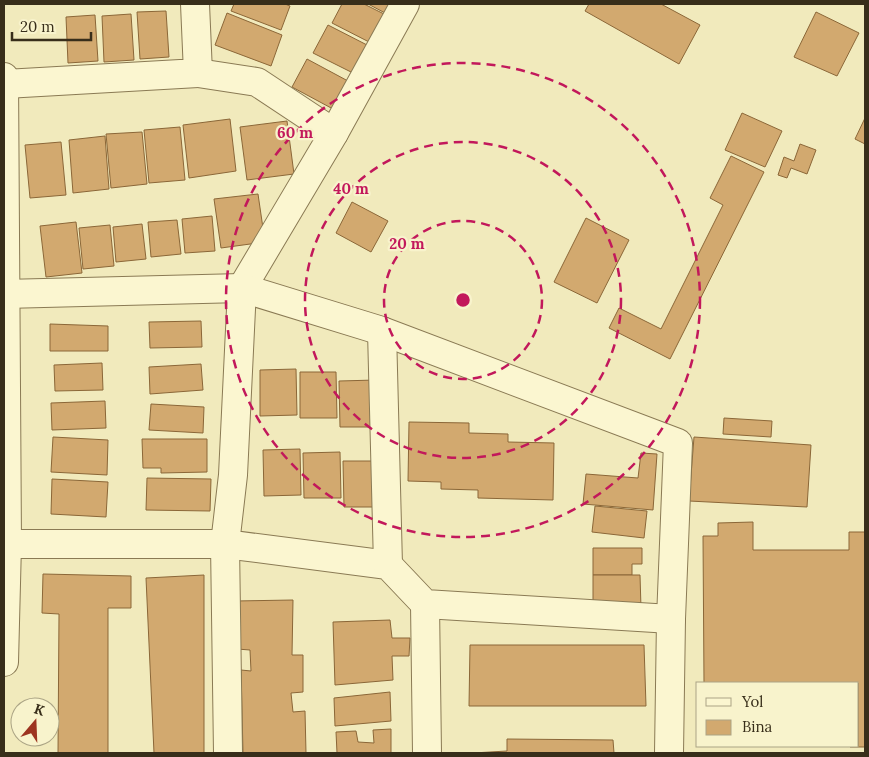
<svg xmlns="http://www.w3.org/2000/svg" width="869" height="757" font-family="Lora,serif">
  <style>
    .building { fill: #d2a96f; stroke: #8b6738 }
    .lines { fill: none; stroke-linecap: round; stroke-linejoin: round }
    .minor-casing { stroke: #8a7a54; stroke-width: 30 }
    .minor { stroke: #fbf6d0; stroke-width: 28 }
    .ring { fill: none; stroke: #c2185b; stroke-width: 2.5; stroke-dasharray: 9 6 }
    .centre { fill: #c2185b; stroke: #f8f3cc; stroke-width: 2.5 }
    .ring-label { font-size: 15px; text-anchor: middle; font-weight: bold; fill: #c2185b; stroke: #f8f3cc; stroke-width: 4.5; stroke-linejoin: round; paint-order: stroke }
  </style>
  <rect width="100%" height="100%" fill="#f1eabc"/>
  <!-- building -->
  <g class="building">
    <polygon points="234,4 285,4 290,6 281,30 231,11"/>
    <polygon points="342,4 364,4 388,16 373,44 332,23"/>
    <polygon points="368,4 392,4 387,14"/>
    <polygon points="589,4 661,4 700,25 679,64 585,11"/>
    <polygon points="166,11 169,57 140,59 137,12"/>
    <polygon points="816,12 859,33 837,76 794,57"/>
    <polygon points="227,13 282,35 271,66 215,45"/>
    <polygon points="131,14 134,60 104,62 102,16"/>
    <polygon points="95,15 98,61 68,63 66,17"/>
    <polygon points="328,25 369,46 355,74 313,53"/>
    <polygon points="307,59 348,81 333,109 292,87"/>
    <polygon points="742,113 782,131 765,167 725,150"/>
    <polygon points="865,118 865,144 855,139"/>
    <polygon points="230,119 236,171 189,178 183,125"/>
    <polygon points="287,121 294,174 247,180 240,127"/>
    <polygon points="180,127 185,180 149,183 144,130"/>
    <polygon points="142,132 147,184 111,188 106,134"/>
    <polygon points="105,136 109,189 73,193 69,140"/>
    <polygon points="61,142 66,195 30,198 25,145"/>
    <polygon points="800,144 816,150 807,174 791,168 787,178 778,175 784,157 794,161"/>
    <polygon points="731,156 764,172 670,359 609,328 619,308 661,329 723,205 710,198"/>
    <polygon points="258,194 265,242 221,248 214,199"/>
    <polygon points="352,202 388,221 371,252 336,233"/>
    <polygon points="212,216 215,251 185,253 182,219"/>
    <polygon points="586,218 629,240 597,303 554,282"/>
    <polygon points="177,220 181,254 151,257 148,222"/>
    <polygon points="76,222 82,273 46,277 40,226"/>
    <polygon points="142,224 146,259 116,262 113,227"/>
    <polygon points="110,225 114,266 83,269 79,228"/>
    <polygon points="201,321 202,347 150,348 149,322"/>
    <polygon points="50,324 108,326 108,351 50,351"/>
    <polygon points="102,363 103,390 55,391 54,365"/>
    <polygon points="201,364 203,390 150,394 149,367"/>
    <polygon points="296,369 297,415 260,416 260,370"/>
    <polygon points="300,372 336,372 337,418 300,418"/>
    <polygon points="376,380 376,427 340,427 339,381"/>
    <polygon points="105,401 106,428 52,430 51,403"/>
    <polygon points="151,404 204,407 203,433 149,430"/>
    <polygon points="724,418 772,421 771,437 723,434"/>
    <polygon points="409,422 469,423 469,433 508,434 508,442 554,443 553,500 478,498 478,490 441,489 441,482 408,481"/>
    <polygon points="53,437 108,440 107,475 51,472"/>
    <polygon points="694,437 811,445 807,507 689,501"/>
    <polygon points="142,439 207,439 207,472 161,473 161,468 143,468"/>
    <polygon points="300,449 301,495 264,496 263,450"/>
    <polygon points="340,452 341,498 304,498 303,453"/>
    <polygon points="641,453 657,454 653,510 583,504 586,474 638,478"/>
    <polygon points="343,461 379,461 380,507 344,507"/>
    <polygon points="147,478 211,479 210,511 146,510"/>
    <polygon points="52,479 108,482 106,517 51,514"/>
    <polygon points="595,506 647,511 644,538 592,532"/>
    <polygon points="753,522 753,550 849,550 849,532 865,532 865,747 850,747 850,746 858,746 858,683 704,683 703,536 718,536 718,523"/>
    <polygon points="593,548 642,548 642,564 632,564 632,575 593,575"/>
    <polygon points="43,574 131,576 131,608 108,608 108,753 58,753 59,614 42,613"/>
    <polygon points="204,575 204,753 154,753 146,578"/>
    <polygon points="593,575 640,575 641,608 593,609"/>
    <polygon points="293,600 292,655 303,655 303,692 291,693 293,712 305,711 306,753 243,753 241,670 251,671 250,650 237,649 235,601"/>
    <polygon points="390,620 392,638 410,638 409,656 392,656 393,680 335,685 333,622"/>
    <polygon points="470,645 644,645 646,706 469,706"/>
    <polygon points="390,692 391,721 335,726 334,698"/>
    <polygon points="391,729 391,753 337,753 336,732 356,731 358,742 374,743 373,730"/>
    <polygon points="507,739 613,740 614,753 473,753 507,751"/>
  </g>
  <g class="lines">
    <defs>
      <g id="minor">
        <polyline points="405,4 334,133 242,288 233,475 225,544 388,565 425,604 671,619"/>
        <polyline points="198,73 257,82 334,133"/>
        <polyline points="4,77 7,544 4,662"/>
        <polyline points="5,84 198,73 195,4"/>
        <polyline points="4,294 242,288 382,331 678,443 671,619 669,753"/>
        <polyline points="382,331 388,565"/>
        <polyline points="7,544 225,544 228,753"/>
        <polyline points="425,604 427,753"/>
      </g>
    </defs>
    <!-- minor casing -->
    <use href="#minor" class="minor-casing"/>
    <!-- minor -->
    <use href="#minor" class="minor"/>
  </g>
  <!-- distance rings -->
  <g class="ring">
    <circle cx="463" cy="300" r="79"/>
    <circle cx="463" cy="300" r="158"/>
    <circle cx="463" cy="300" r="237"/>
  </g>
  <circle cx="463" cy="300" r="8" class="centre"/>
  <g class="ring-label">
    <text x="295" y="138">60 m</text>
    <text x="351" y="194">40 m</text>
    <text x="407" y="249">20 m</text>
  </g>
  <!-- border -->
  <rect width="869" height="757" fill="none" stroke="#382e1a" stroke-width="10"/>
  <!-- legend -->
  <rect x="696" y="682" width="162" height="65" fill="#f8f3cc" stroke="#aba485"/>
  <rect x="706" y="698" width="25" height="8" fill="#fbf6d0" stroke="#aba485"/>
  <text x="742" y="707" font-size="15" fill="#382e1a">Yol</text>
  <rect x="706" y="720" width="25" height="15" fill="#d2a96f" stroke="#aba485"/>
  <text x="742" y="732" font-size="15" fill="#382e1a">Bina</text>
  <!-- north arrow -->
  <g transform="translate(35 722) rotate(19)"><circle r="24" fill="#f8f3cc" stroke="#aba485"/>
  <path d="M0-4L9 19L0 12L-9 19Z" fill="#9d3420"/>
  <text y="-8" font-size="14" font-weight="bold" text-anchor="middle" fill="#382e1a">K</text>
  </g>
  <!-- scale -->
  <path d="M12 32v8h79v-8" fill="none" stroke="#382e1a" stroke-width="2.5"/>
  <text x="20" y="32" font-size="15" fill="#382e1a" stroke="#f8f3cc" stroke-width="4" paint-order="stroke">20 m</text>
</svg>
